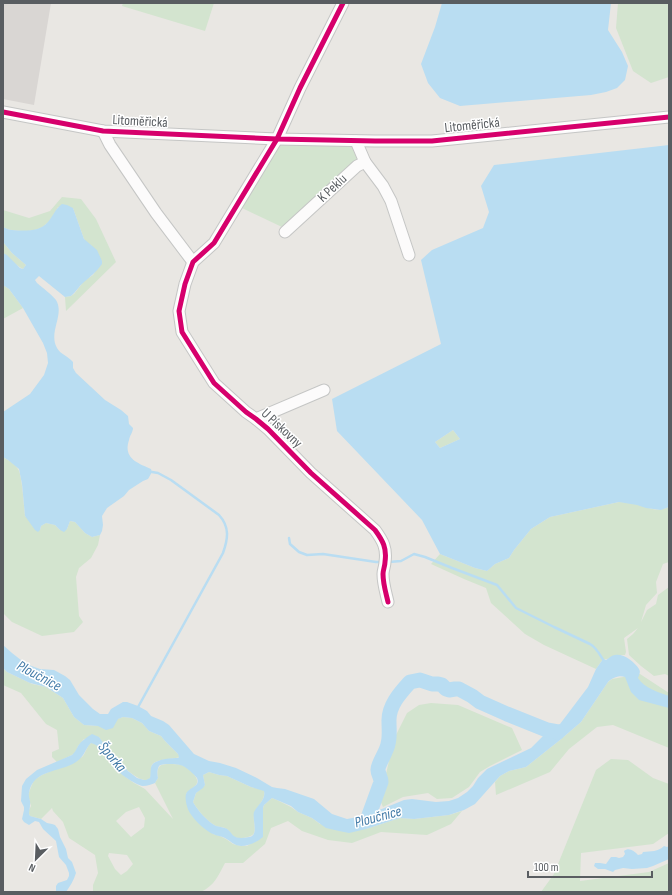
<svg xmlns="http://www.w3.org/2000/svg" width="672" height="895" font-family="'Sofia Sans Condensed',sans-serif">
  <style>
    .industrial { fill: #d9d6d3 }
    .green { fill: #d3e4cf; fill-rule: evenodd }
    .water { fill: #b9ddf2; fill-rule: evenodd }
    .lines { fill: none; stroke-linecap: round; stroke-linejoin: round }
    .stream { stroke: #b9ddf2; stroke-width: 2.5 }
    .river { stroke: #b9ddf2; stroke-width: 15 }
    .minor-casing { stroke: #c5c6c5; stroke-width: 13 }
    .minor { stroke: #fcfbfb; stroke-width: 11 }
    .cycleway-casing { stroke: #fff; stroke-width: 8 }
    .cycleway { stroke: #d6006c; stroke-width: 5 }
    .labels { text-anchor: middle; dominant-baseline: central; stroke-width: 3; stroke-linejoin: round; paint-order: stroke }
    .street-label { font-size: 14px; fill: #595d61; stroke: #fff }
    .water-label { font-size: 15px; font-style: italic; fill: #437ba8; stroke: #fff }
  </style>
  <rect width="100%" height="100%" fill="#e9e7e3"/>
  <!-- industrial -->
  <polygon class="industrial" points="3,3 51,3 34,105 3,99"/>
  <!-- green -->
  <g class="green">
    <polygon points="123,3 214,3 205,31 122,6"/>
    <polygon points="618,3 669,3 669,77 651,83 633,71 616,28"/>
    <polygon points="279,145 353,146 357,159 282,227 242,208"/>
    <path d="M 62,197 L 81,199 L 96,219 L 116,262 L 66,311 L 65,297 L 71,296 L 74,294 L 84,281 L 93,275 L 95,272 L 92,246 L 86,242 L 84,239 L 73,208 L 58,207 C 47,230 36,233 12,230 C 9,230 6,228 3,227 L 3,210 L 29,218 L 50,211 Z"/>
    <path d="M 3,242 L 12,253 L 26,265 L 23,269 C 15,265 10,258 3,253 Z"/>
    <polygon points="3,285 9,289 23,308 3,319"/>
    <polygon points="453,430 460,439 440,448 435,442"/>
    <path d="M 3,457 C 8,460 15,464 18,469 C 22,474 24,507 25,516 L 40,530 L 41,526 L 46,523 L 55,525 L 60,530 L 67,529 L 70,521 L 75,522 L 85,533 L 92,537 L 100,535 L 98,545 L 91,558 L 79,568 L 76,577 L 79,616 L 83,622 L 74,632 L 42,636 L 12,622 L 3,613 Z"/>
    <path d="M 619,502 C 625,502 630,503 635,504 C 649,507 654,513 669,507 L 669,562 L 663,564 L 656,582 L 657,593 L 646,605 L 641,622 L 647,610 L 656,604 L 658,595 L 669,587 L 669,676 L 665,674 L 654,676 L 641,666 L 629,655 L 627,639 L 633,634 L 638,628 L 624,638 L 626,652 L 625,655 C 624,655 618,655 618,655 C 612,656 609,660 603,659 L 596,669 L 544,645 L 525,634 L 491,603 L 486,588 L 464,579 L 431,564 L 440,554 L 475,568 L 487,571 L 495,564 L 509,558 L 514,550 L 531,529 L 550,517 Z"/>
    <path d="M 3,668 L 7,672 L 32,684 L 46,687 L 63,698 L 74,717 L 84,725 L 98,726 L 123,717 L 132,718 L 142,723 L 149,731 L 161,736 L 165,741 L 178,754 L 180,757 C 173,759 155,759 152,765 C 150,768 152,774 150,778 C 148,780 148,780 145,780 C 135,780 114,758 108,751 C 105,746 102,742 99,737 L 84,739 L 78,746 L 76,751 L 74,754 L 57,762 L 52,757 L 52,752 L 59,749 L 57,730 L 46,724 L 21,693 L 3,685 Z"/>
    <polygon points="640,674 669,693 669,748 613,725 597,727 569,749 550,772 496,795 495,782 500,776 509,771 526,767 560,740 581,722 608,682 612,679"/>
    <polygon points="431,703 458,705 512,728 522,750 490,766 480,772 469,787 452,798 437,799 428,793 403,797 383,807 380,800 394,739 407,713 419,705"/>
    <path d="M 91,743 L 92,743 L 97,745 L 116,770 L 134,783 L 145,789 L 173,819 L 155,783 L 158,778 C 157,774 157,769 160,766 C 163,763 181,764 184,766 C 189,769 199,777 197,783 C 195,788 189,790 186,794 L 213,834 L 220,836 L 226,839 L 233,844 L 241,846 L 247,846 L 263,835 L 263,808 L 264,805 L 272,798 L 277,800 L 291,807 L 298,812 L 312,818 L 320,824 L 366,829 L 400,818 L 414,819 L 449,815 L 462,811 L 451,824 L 427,835 L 381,832 L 352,843 L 328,840 L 302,831 L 288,821 L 271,828 L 265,844 L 243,863 L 225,863 C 218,876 215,885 201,892 L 93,892 L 93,885 L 98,873 L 95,855 L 69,838 L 63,822 L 53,811 L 52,808 L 41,819 L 30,816 L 28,812 L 31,806 L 28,795 L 31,787 L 34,780 L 42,775 L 82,757 C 86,753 86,747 91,743 ZM 139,807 L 145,818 L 144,827 L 131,837 L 116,821 L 126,812 ZM 109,853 L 127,855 L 133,864 L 127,871 L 121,875 L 115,869 L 108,856 Z"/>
    <polygon points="611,759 628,760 653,778 669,784 669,833 653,844 581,853 580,881 649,872 669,863 669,892 541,892 554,874 596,770"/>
    <path d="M 209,772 L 219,775 L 227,776 L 251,787 L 264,790 C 266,801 256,806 254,815 C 253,821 256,828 254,833 C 252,838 238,839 234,837 C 231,834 229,830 225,828 C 223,827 219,827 216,826 C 207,821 198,811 193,802 L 196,793 L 202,788 L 205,785 L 203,775 Z"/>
  </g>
  <!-- water -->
  <g class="water">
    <polygon points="442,3 611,3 608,30 622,52 628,66 625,80 617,88 606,92 591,95 460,106 440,98 428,83 421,64 435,27"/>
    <path d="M 669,145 L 669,507 L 661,510 L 646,508 L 637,505 L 619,502 L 550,517 L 531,529 L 514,550 L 509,558 L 495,564 L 487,571 L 475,568 L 440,554 L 422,520 L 337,431 L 332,399 L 441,344 L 421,260 L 432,250 L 483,228 L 489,212 L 481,186 L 494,165 ZM 453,430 L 460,439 L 440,448 L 435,442 Z"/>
    <path d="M 62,204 L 67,205 L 73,208 L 84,239 L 97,250 L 102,261 L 102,264 C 97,271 91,276 84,282 C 79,286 76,292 71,296 L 65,297 L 39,276 L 35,280 L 37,283 C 43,288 51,294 56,300 C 65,315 48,332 57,348 C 60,354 68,356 73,362 L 73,368 L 76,373 L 105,400 L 121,410 L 128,416 L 129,424 L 133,428 C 133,432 130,435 129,440 C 123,458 137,463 151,469 L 152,472 L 148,479 L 143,481 L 129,490 L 124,496 L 107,508 L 102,516 L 103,525 L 102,531 L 100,535 L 92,537 L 85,533 L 75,522 L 70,521 L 67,529 L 64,532 L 60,530 L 55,525 L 46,523 L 41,526 L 40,530 L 38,532 L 35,530 L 25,516 L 22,484 L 19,469 L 8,460 L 3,457 L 3,412 L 30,394 L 44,375 L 48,363 L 47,353 L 43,343 L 23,308 L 9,289 L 3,285 L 3,253 L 7,255 L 20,268 L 23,269 L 26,265 L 12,253 L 3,242 L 3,227 C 6,228 9,230 12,230 C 24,231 40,232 48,222 C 53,216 56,208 62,204 Z"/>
    <path d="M 3,645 L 12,653 L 26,664 L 40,669 L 54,670 L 65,676 L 70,680 L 79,695 L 93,709 L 100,714 L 108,714 L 111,709 L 123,702 L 127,702 L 138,706 L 147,711 L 151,716 L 163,721 L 169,725 L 194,754 L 209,761 L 220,763 L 236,768 L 257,778 L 272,787 L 277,788 L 285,789 L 314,799 L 332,814 L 347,819 L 358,817 L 372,813 L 404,800 L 412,799 L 436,802 L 449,801 L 458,798 L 467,792 L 473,786 L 478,778 L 487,769 L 531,748 L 545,734 L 547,730 L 560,724 L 588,687 L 596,669 L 603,659 L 606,660 C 609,658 612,655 615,655 C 623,653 635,662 639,669 C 641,672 639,675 638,678 C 644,688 658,692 669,696 L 669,708 L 639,700 L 631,692 L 625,677 C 619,675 612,678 608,682 L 581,722 L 560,740 L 526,767 L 509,771 L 500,776 L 475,804 L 464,810 L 449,815 L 414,819 L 400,818 L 366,829 L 349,833 L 339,831 L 326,828 L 312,818 L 298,812 L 291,806 L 277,800 L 272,798 L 264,805 L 263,808 L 263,837 C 257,842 249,846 241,846 C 233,845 232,842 225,838 C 221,836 217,836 213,834 C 204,830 189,816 187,806 C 186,803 185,797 186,794 C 188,787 201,787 197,778 C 195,775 186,767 183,766 C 179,764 162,763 159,766 C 157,770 157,774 158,778 L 155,783 C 152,784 147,786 143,786 C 135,785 117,772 112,765 C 106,757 101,745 91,743 C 84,750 86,755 76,762 C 59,773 33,769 29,793 C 28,797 31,801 30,805 C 30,808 29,811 29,814 L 30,816 L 41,819 L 47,823 L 52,824 L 55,825 L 58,829 L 60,837 L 66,849 L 68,858 L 72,862 L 76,873 C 74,880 70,886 66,892 L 56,892 L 56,886 L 58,883 L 67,880 L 69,876 L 69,873 L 66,865 L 59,857 L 56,841 L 43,829 L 39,822 L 35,821 L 29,825 L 24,822 L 22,819 L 24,810 L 24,807 L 21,801 L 22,786 L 26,779 L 37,770 L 72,755 C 75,752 76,750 78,746 C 81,741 86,738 92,734 L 99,737 L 109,751 L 128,771 L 137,778 L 144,780 L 146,780 L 150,778 C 151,774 150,768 152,765 C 156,759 172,758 178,758 L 179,757 L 178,754 L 165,741 L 161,736 L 149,731 L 142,723 L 132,718 L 123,717 L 118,719 L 113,728 L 106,730 L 98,726 L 84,725 L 74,717 L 63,698 L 46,687 L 30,683 L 7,672 L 3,668 ZM 209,772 L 219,775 L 227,776 L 251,787 L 264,791 C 266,800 258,804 254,812 C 252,818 258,832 252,836 C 249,838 236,839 234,836 C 231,834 230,830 225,828 C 222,827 220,827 216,826 C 207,821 198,811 193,802 L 196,793 L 203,788 L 205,785 L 203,775 Z"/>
    <path d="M 664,846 L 667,847 L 669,846 L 669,859 L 653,866 L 647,868 L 632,869 L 623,868 L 615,870 L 613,872 L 605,869 L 598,869 L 594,866 L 595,863 L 600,863 L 606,864 L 611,857 L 616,857 L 619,858 L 623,857 L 625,854 L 624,851 C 629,847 634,851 638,855 L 642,854 L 643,852 C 651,851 658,852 664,846 Z"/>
  </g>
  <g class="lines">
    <!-- stream -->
    <g class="stream">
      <polyline points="289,538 290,544 299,552 307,555 323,554 376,562 383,562"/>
      <path d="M 389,562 L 401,561 L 414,554 L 425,557 L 452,568 L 497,585 L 516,608 L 554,627 L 590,644 C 596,647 600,655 604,661"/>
      <path d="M 137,709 L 223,553 C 228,539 230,527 219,515 L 171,480 L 158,473 L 152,472"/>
    </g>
    <!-- river -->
    <path class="river" d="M 369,820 L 369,815 L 381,782 C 381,777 378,774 378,770 C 377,766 387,751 388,744 C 390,737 389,729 389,722 C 388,706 400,693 410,682 L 420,680 L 432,684 L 438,684 L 442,685 L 446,689 L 449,690 L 455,689 L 459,689 L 472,696 L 480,702 L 507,714 L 547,730 L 558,732"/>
    <defs>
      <g id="minor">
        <path d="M 343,3 L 300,88 L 277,139 L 214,243 L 193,262 L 185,284 L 179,311 L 182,332 L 214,383 L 246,412 L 256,419 L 268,429 L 311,473 L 375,530 C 383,541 387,548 385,562 C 385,566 383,570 383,574 C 383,584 386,593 388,602"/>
        <polyline points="3,112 103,131 277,139 375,141 432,141 669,117"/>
        <polyline points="103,131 110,145 156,213 193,262"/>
        <polyline points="365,162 383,186 391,201 409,255"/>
        <polyline points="285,232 357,166 365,162 356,141"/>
        <polyline points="256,419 324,390"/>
      </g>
    </defs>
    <!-- minor casing -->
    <use href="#minor" class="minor-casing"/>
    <!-- minor -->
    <use href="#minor" class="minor"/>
    <defs>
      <g id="cycleway">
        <path d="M 343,3 L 300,88 L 277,139 L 214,243 L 193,262 L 185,284 L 179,311 L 182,332 L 214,383 L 246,412 L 256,419 L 268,429 L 311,473 L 375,530 C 383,541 387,548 385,562 C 385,566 383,570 383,574 C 383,584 386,593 388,602"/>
        <polyline points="3,112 103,131 277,139 375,141 432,141 669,117"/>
      </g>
    </defs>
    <!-- cycleway casing -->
    <use href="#cycleway" class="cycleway-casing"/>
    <!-- cycleway -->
    <use href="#cycleway" class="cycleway"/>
  </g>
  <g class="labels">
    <!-- street labels -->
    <g class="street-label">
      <text transform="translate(140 121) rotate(3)">Litoměřická</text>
      <text transform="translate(472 125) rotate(-6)">Litoměřická</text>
      <text transform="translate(332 188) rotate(-43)">K Peklu</text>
      <text transform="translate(282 428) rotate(43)">U Pískovny</text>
    </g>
    <!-- water labels -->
    <g class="water-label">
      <text transform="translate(39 676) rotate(28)">Ploučnice</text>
      <text transform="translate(112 757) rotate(49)">Šporka</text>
      <text transform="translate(378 817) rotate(-15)">Ploučnice</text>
    </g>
  </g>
  <!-- border -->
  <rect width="672" height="895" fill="none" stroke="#595d61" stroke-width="8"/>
  <!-- north arrow -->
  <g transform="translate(36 859) rotate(204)" stroke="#ffffff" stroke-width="3" paint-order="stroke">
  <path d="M0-3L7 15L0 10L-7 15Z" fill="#595d61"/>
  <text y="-6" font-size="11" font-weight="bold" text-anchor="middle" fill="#595d61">N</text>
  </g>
  <!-- scale -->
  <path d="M528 871v6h124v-6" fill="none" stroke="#595d61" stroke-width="2"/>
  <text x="534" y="871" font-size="12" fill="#595d61" stroke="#ffffff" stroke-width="3" paint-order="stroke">100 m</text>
</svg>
